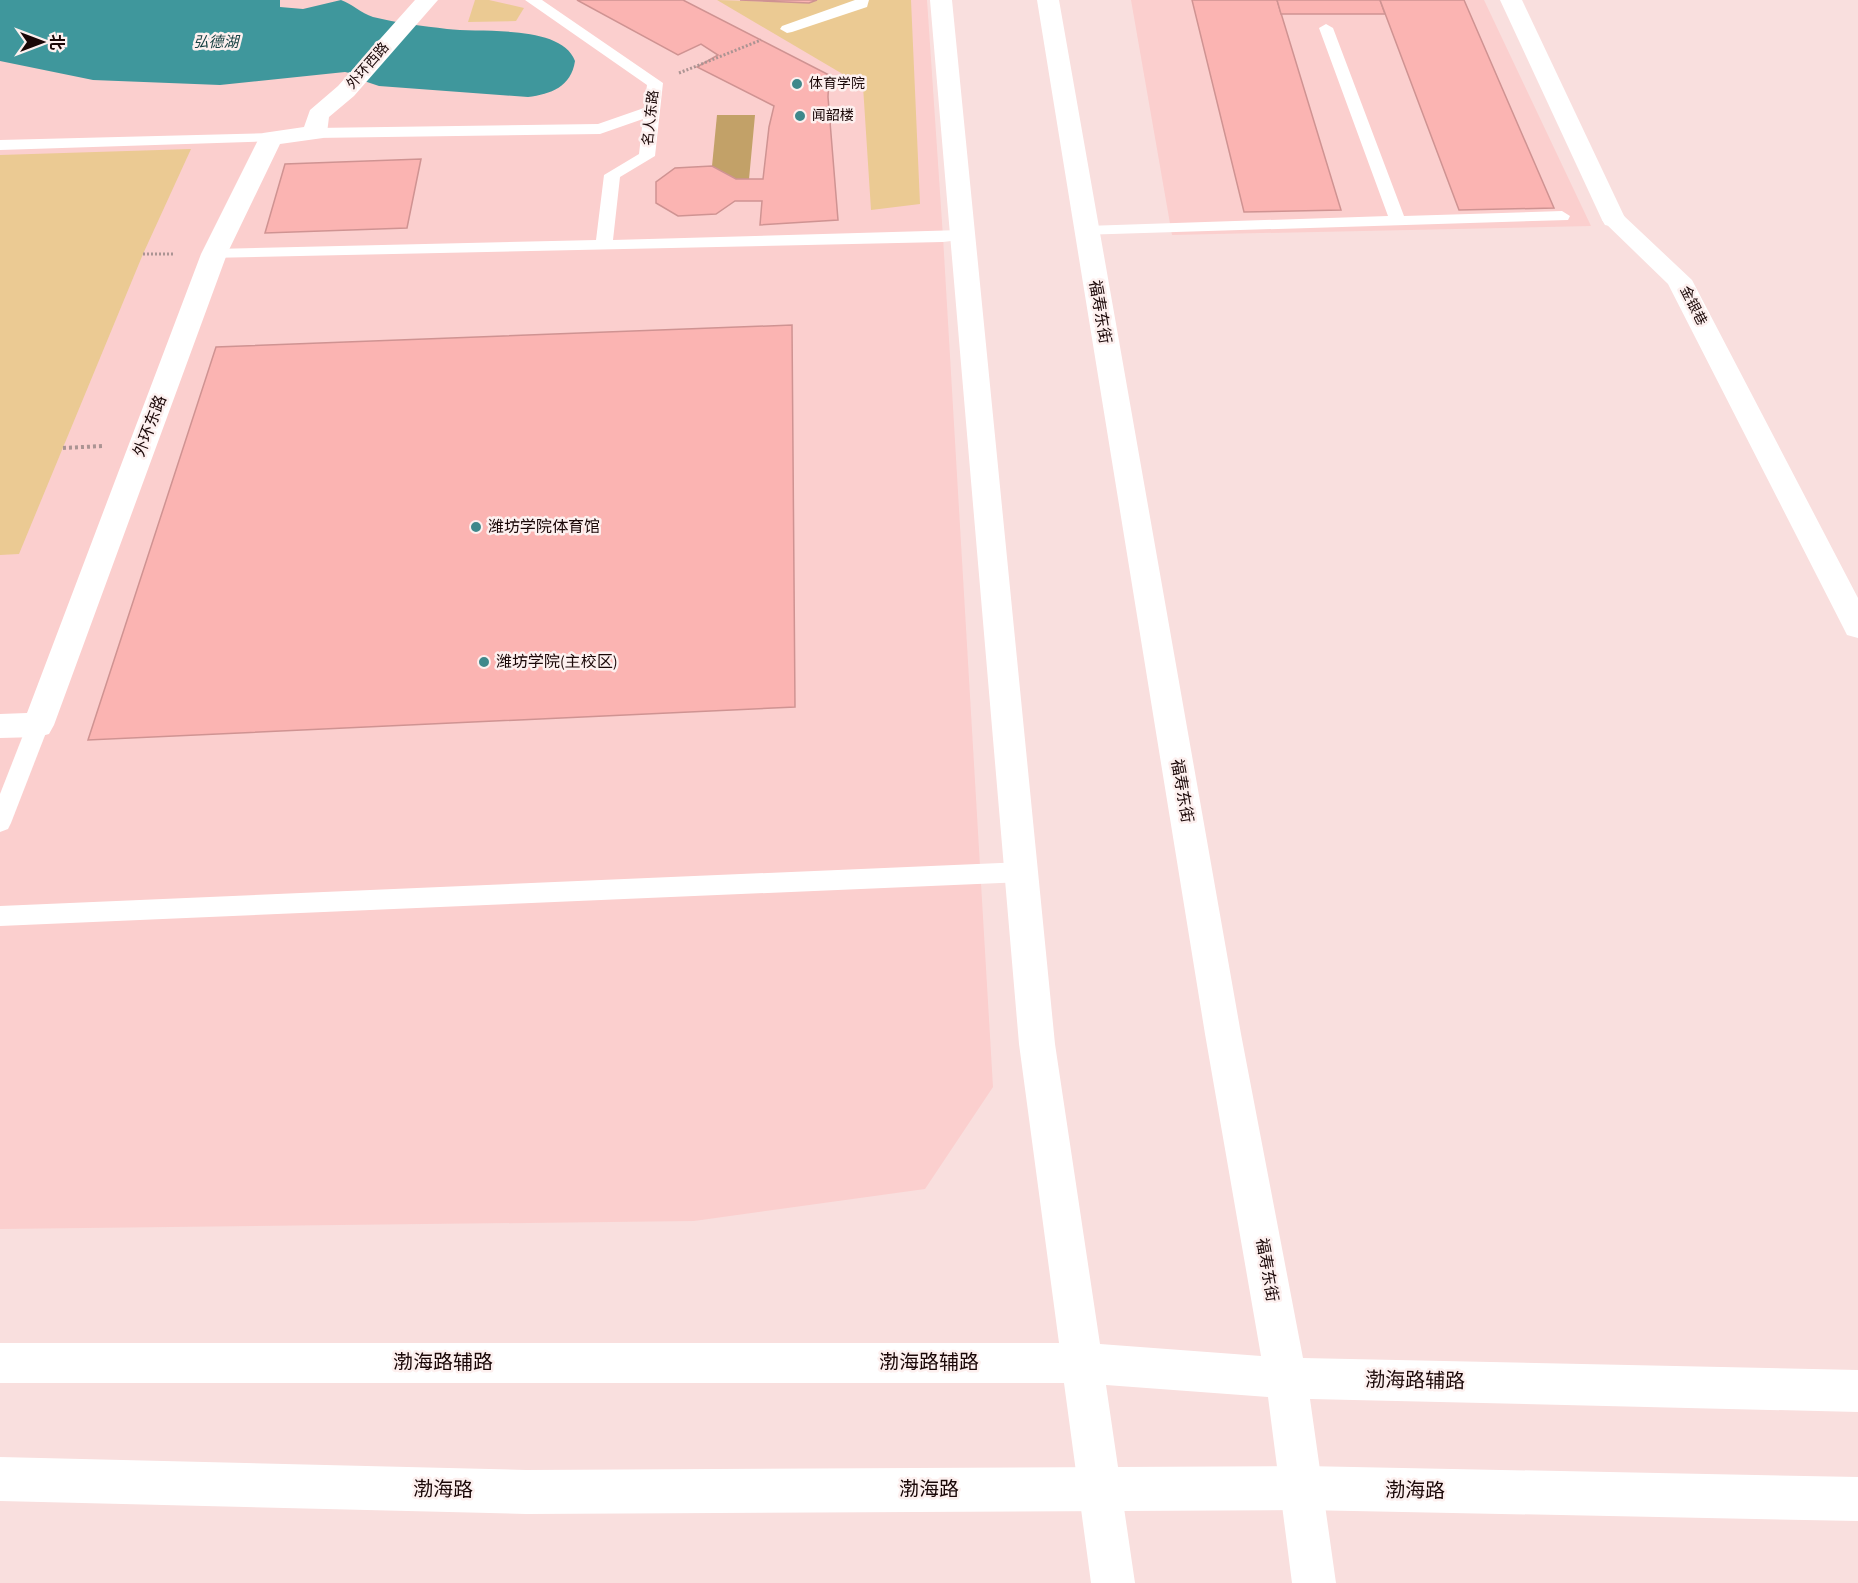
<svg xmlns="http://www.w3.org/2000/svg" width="1858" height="1583" font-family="'Source Sans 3','Noto Sans SC',sans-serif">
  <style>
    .built { fill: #fbcfce }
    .green { fill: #ebca93 }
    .forest { fill: #c2a168 }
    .water { fill: #3f979c }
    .building { fill: #fbb4b2; stroke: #cf9392; stroke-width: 1.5 }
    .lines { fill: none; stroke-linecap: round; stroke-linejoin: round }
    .path-far1 { stroke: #ab9493; stroke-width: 3; stroke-dasharray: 2 2; stroke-linecap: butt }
    .path { stroke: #ab9493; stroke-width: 4; stroke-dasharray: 3 3; stroke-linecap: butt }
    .service { fill: #fff; fill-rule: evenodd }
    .minor { fill: #fff; fill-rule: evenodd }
    .tertiary { fill: #fff; fill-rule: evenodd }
    .primary { fill: #fff; fill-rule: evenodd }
    .trunk { fill: #fff; fill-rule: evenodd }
    .poi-dot { fill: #3f888b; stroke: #fdf0ef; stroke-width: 2 }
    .labels { text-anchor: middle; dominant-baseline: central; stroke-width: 5; stroke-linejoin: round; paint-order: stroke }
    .far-street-label { font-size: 14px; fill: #1a0707; stroke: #fdf0ef }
    .far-poi-label { font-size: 14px; fill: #1a0707; stroke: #fdf0ef; text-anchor: start }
    .far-water-label { font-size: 15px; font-style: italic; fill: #194244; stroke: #fdf0ef }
    .street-label { font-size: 16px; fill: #1a0707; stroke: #fdf0ef }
    .poi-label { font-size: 16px; fill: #1a0707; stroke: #fdf0ef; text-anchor: start }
    .near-street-label { font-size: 20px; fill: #1a0707; stroke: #fdf0ef }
  </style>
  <rect width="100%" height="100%" fill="#f9dfde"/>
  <!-- built -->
  <g class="built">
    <polygon points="0,0 927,0 943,237 993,1087 925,1189 694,1221 0,1229"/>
    <polygon points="1131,0 1484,0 1591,226 1172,235"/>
  </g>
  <!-- green -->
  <g class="green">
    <polygon points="475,0 489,0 524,8 516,21 468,22"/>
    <polygon points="717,0 809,3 817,0 911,0 920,204 871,210 863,86"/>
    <polygon points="191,149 143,254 19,554 0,555 0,155"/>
  </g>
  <!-- forest -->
  <polygon class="forest" points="717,115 755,115 749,179 736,179 712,166"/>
  <!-- water -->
  <path class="water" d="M 0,0 L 280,0 L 280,7 L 303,9 L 341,0 C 352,4 361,13 373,17 C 397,23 423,26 447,29 C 480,33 562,24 575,61 C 571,87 551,94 528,97 L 379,86 L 364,81 L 363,76 L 345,72 L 220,85 L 93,80 L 0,61 Z"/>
  <!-- building -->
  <g class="building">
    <polygon points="577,0 683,0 829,75 828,97 838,220 760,225 762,201 735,201 716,214 678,216 656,203 656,182 675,168 712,166 736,179 763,179 769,127 774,106 697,67 718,55 701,44 678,55"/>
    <polygon points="740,0 817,0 809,3"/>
    <polygon points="1192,0 1277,0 1341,210 1244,212"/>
    <polygon points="1277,0 1380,0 1385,14 1281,14"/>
    <polygon points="1380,0 1464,0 1554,208 1459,210"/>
    <polygon points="421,159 407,228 265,233 285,164"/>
    <polygon points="792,325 795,707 88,740 216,347"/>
  </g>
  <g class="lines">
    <!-- path-far1 -->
    <g class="path-far1">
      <polyline points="679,73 761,40"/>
      <polyline points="143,254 175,254"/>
    </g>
    <!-- path -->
    <polyline class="path" points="63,448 103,446"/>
    <!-- service -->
    <g class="service">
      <polygon points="525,0 542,0 663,83 655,156 620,177 613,240 962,230 968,231 970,235 968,239 943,242 208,258 205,254 208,250 214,249 596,240 604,175 639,154 643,119 600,134 315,138 307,133 315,128 598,124 644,108 647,85"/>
      <polygon points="855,0 869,0 867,7 792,32 787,33 780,29 782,26"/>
      <polygon points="1326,24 1333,28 1404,216 1562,211 1570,216 1568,220 1080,235 1078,231 1080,227 1086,226 1388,216 1319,28"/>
      <polygon points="271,133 279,138 277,141 0,150 0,140"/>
      <polygon points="38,717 46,719 49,725 11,823 8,829 0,832 0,794 27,725 30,719"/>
      <polygon points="1021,862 1029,865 1033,872 1029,879 1021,882 0,926 0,906"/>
    </g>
    <!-- minor -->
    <g class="minor">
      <polygon points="415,0 438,0 354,96 329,117 327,133 323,138 280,144 227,254 54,725 49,734 38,737 0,738 0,714 27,713 201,254 259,138 263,133 304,127 310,110 338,86"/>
      <polygon points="1614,213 1623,215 1692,280 1858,598 1858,638 1847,635 1843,627 1668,284 1602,220 1605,215"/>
    </g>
    <!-- tertiary -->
    <polygon class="tertiary" points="1500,0 1522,0 1626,220 1623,225 1614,227 1605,225 1602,220"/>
    <!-- primary -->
    <polygon class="primary" points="930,0 952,0 1055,1044 1100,1344 1261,1356 1205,1034 1037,0 1059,0 1241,1034 1303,1358 1858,1370 1858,1412 1310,1399 1336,1583 1292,1583 1268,1397 1106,1385 1135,1583 1091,1583 1064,1383 0,1383 0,1343 1059,1343 1019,1044"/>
    <!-- trunk -->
    <polygon class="trunk" points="0,1457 526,1470 1304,1466 1858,1477 1858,1521 1304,1510 526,1514 0,1501"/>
  </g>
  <!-- markers -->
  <g class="poi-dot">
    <circle cx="797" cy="84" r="6"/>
    <circle cx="800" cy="116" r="6"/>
    <circle cx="476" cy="527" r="6"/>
    <circle cx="484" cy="662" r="6"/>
  </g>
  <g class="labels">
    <!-- far-street labels -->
    <g class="far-street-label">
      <text transform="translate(368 66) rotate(-49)">外环西路</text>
      <text transform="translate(651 118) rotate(-84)">名人东路</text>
      <text transform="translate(1693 306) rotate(63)">金银巷</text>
    </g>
    <!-- far-poi labels -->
    <g class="far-poi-label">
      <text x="809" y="84">体育学院</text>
      <text x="812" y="116">闻韶楼</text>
    </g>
    <!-- far-water labels -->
    <g class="far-water-label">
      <text x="216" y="42">弘德湖</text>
    </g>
    <!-- street labels -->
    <g class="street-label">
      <text transform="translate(1100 312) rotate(80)">福寿东街</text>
      <text transform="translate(150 426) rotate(-69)">外环东路</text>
      <text transform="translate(1182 791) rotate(80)">福寿东街</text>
      <text transform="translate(1267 1270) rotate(80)">福寿东街</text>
    </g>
    <!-- poi labels -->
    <g class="poi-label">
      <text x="488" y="527">潍坊学院体育馆</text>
      <text x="496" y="662">潍坊学院(主校区)</text>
    </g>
    <!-- near-street labels -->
    <g class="near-street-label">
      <text x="443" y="1363">渤海路辅路</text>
      <text x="929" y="1363">渤海路辅路</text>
      <text transform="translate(1415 1381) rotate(1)">渤海路辅路</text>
      <text transform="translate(443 1490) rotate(1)">渤海路</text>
      <text x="929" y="1490">渤海路</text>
      <text transform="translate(1415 1491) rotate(1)">渤海路</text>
    </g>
  </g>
  <!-- north arrow -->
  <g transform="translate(42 42) rotate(90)" stroke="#fdf0ef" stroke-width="4.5" paint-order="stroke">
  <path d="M0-4.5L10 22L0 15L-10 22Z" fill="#1a0707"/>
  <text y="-9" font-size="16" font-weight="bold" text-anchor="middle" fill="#1a0707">北</text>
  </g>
</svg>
